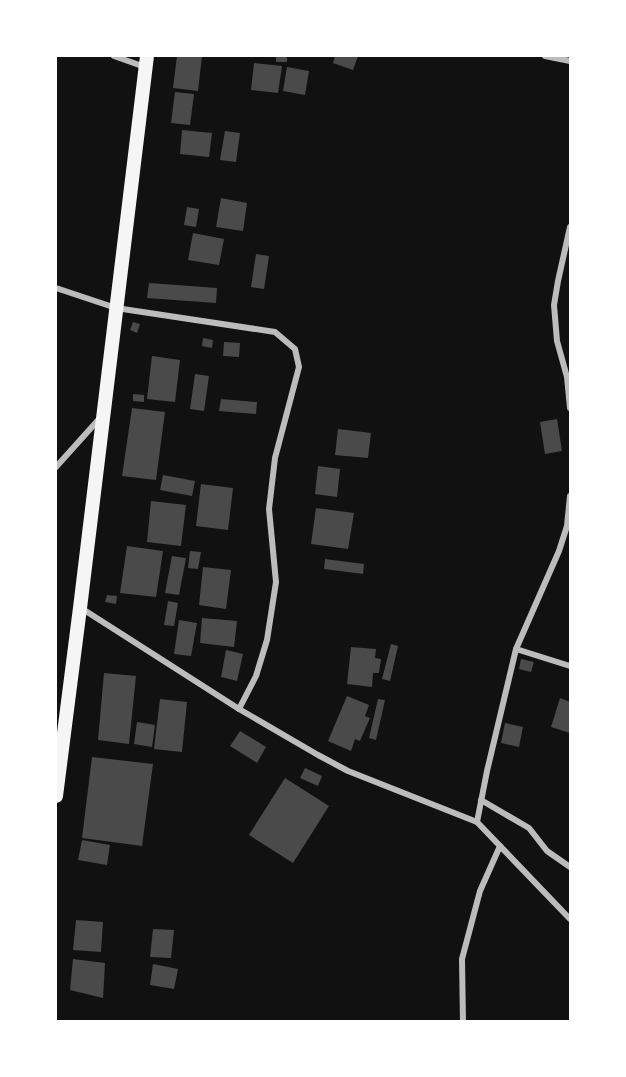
<svg xmlns="http://www.w3.org/2000/svg" width="626" height="1077" font-family="'Open Sans',sans-serif">
  <style>
    .building { fill: #4a4a4a }
    .lines { fill: none; stroke-linecap: round; stroke-linejoin: round }
    .minor { stroke: #bcbcbc; stroke-width: 6 }
    .trunk { stroke: #f5f5f5; stroke-width: 14 }
  </style>
  <rect width="100%" height="100%" fill="#111"/>
  <!-- building -->
  <g class="building">
    <polygon points="177,56 202,56 198,91 173,88"/>
    <rect x="276" y="56" width="11" height="6"/>
    <polygon points="335,56 358,56 353,70 333,63"/>
    <polygon points="254,63 282,66 278,93 251,90"/>
    <polygon points="287,67 309,71 305,95 283,91"/>
    <polygon points="175,92 194,94 190,125 171,123"/>
    <polygon points="182,130 212,133 209,157 180,154"/>
    <polygon points="225,131 240,133 236,162 220,160"/>
    <polygon points="221,198 247,203 243,231 216,227"/>
    <polygon points="187,207 199,209 196,227 184,225"/>
    <polygon points="193,233 224,239 219,265 188,260"/>
    <polygon points="256,254 269,256 264,289 251,287"/>
    <polygon points="149,283 217,288 216,303 147,298"/>
    <polygon points="133,322 140,324 137,333 130,330"/>
    <polygon points="203,338 213,340 212,348 202,346"/>
    <polygon points="224,342 240,343 239,357 223,356"/>
    <polygon points="152,356 180,360 175,402 147,399"/>
    <polygon points="195,374 209,376 204,411 190,409"/>
    <polygon points="133,394 144,395 144,402 133,401"/>
    <polygon points="221,399 257,402 256,414 219,411"/>
    <polygon points="132,408 165,412 156,480 122,476"/>
    <polygon points="557,419 562,451 545,454 540,422"/>
    <polygon points="338,429 371,433 368,458 335,455"/>
    <polygon points="318,466 340,469 337,497 315,494"/>
    <polygon points="163,475 195,481 192,496 160,490"/>
    <polygon points="201,484 233,488 228,530 196,526"/>
    <polygon points="151,501 186,505 181,546 147,542"/>
    <polygon points="316,508 354,513 348,549 311,544"/>
    <polygon points="127,546 163,551 156,597 120,593"/>
    <polygon points="190,551 201,552 198,569 188,568"/>
    <polygon points="172,556 186,558 179,595 165,593"/>
    <polygon points="325,559 364,564 363,574 324,569"/>
    <polygon points="203,567 231,570 226,609 199,605"/>
    <polygon points="107,595 117,596 116,604 105,602"/>
    <polygon points="168,601 178,603 174,626 164,625"/>
    <polygon points="202,618 237,621 234,647 200,643"/>
    <polygon points="179,620 197,623 191,656 174,654"/>
    <polygon points="391,644 398,646 390,681 382,679"/>
    <polygon points="351,647 376,649 375,658 381,659 379,673 373,673 372,687 347,684"/>
    <polygon points="226,650 243,654 237,681 221,677"/>
    <polygon points="521,659 534,662 531,672 519,669"/>
    <polygon points="104,673 136,676 129,744 98,740"/>
    <polygon points="347,696 369,705 365,716 370,718 360,741 355,739 351,751 328,741"/>
    <polygon points="560,698 570,702 570,733 551,727"/>
    <polygon points="160,699 187,702 182,752 154,749"/>
    <polygon points="378,699 385,700 376,740 369,738"/>
    <polygon points="137,722 155,725 152,747 134,744"/>
    <polygon points="505,723 523,727 519,747 501,743"/>
    <polygon points="240,731 266,747 257,763 230,746"/>
    <polygon points="92,757 153,764 142,846 82,838"/>
    <polygon points="305,768 322,776 318,786 300,778"/>
    <polygon points="285,778 329,806 293,863 249,835"/>
    <polygon points="82,840 110,845 107,865 78,860"/>
    <polygon points="76,920 103,922 101,952 73,950"/>
    <polygon points="153,929 174,930 171,958 150,957"/>
    <polygon points="73,959 105,963 103,998 70,990"/>
    <polygon points="153,964 178,969 174,989 150,985"/>
  </g>
  <g class="lines">
    <!-- minor -->
    <g class="minor">
      <polyline points="114,56 145,67"/>
      <polyline points="545,56 570,61"/>
      <polyline points="570,227 558,281 554,305 557,341 567,377 570,408"/>
      <polyline points="56,288 116,308 275,332 295,349 299,367 275,458 269,509 276,582 267,640 256,676 239,709"/>
      <polyline points="56,467 100,418"/>
      <polyline points="81,608 239,709 318,755 348,771 477,822 570,919"/>
      <polyline points="516,649 570,666"/>
      <polyline points="481,800 529,828 547,851 570,867"/>
      <polyline points="477,822 487,771 516,649 559,551 567,526 570,496"/>
      <polyline points="463,1022 462,959 480,891 500,846"/>
    </g>
    <!-- trunk -->
    <polyline class="trunk" points="56,796 80,608 147,56"/>
  </g>
  <!-- border -->
  <rect width="626" height="1077" fill="none" stroke="#ffffff" stroke-width="114"/>
</svg>
